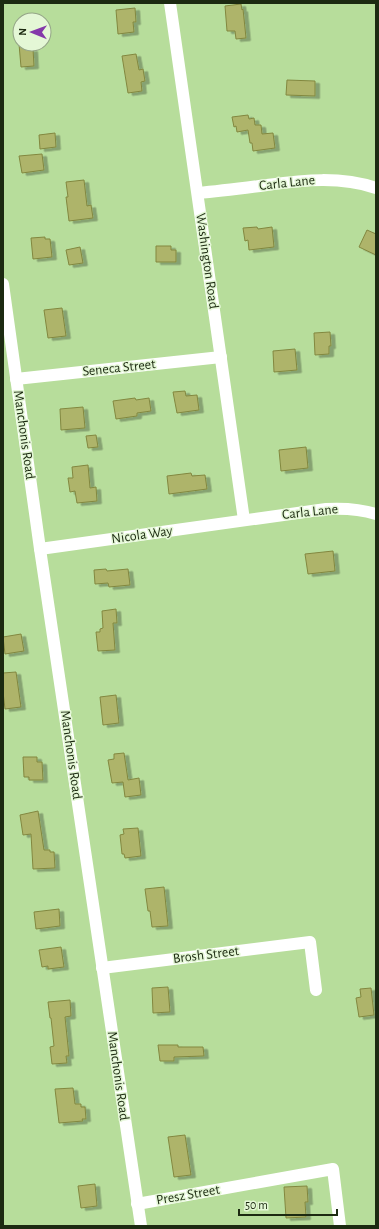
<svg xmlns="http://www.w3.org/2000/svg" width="379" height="1229" font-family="'Alegreya Sans',sans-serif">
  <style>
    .building { fill: #aeb46b; stroke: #82873f; filter: url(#shadow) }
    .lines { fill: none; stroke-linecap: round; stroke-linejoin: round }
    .minor { stroke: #fff; stroke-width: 12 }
    .labels { text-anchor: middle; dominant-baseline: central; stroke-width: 3; stroke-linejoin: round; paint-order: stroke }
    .street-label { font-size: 14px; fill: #1c2a11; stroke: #e4f7d6 }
  </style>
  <defs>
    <filter id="shadow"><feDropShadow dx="4.5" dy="2.5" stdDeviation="0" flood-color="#0004"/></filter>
  </defs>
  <rect width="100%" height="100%" fill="#b7dd9b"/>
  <!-- building -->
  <g class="building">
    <polygon points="241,4 242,10 243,9 246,38 236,39 235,31 227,31 225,6"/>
    <polygon points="135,8 136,22 133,22 134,32 118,34 116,10"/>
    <polygon points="19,44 29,44 29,50 33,49 34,66 21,67"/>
    <polygon points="136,54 139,70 143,69 145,81 141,82 142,91 128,93 122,56"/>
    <polygon points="287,80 315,81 315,96 286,95"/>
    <polygon points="248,115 249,119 254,118 255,125 261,125 262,134 273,133 275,148 253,151 252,143 250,143 248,130 237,132 236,126 234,127 232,117"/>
    <polygon points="55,133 56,147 40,149 39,135"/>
    <polygon points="42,154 44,170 22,173 19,156"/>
    <polygon points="84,180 87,206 91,205 93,218 69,221 66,197 68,197 66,182"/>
    <polygon points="257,227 258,229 272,227 274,247 249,250 248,240 245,241 243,228"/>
    <polygon points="367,230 376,234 376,255 359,247"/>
    <polygon points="45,237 45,239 50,239 52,257 33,259 31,238"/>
    <polygon points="156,246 171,246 171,250 176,250 176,262 156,262"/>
    <polygon points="80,247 83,263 69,265 66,250"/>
    <polygon points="62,308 66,336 48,338 44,310"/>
    <polygon points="330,332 331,346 329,346 329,354 315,355 314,333"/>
    <polygon points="295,349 297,370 274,372 273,351"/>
    <polygon points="185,391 186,396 197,395 199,410 177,413 173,392"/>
    <polygon points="135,398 136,400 149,398 151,411 137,413 137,416 116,419 113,401"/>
    <polygon points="83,407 85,428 61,430 60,409"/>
    <polygon points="96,435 98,447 88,448 86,436"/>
    <polygon points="306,447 308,468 281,471 279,450"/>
    <polygon points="88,465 90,488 96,487 97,501 77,503 75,491 70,492 68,478 73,478 72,467"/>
    <polygon points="191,473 192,476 205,475 207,489 169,494 167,476"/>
    <polygon points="333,551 335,571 308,574 305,554"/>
    <polygon points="106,569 107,571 128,569 130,585 109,587 108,583 95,584 94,570"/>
    <polygon points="116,609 117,623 113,623 115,650 98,651 96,632 100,632 100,629 103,628 102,611"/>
    <polygon points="21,634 24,651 5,654 3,637"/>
    <polygon points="16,672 21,707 5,709 3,692 3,673"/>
    <polygon points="116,695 119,723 103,725 100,697"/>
    <polygon points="124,753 128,780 139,778 141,795 125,797 123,782 112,783 108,760 114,759 114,754"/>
    <polygon points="23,757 37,757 37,762 42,762 43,780 29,780 29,777 24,777"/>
    <polygon points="38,811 44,850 50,850 50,852 54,852 55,868 33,869 31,834 23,835 20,815"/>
    <polygon points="138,828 141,856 125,858 124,854 122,854 120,835 124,834 123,829"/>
    <polygon points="164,887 168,926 152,927 150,911 148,911 145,889"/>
    <polygon points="59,909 60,926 36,929 34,912"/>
    <polygon points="61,947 64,967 48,969 48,966 42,967 39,950"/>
    <polygon points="168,987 170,1012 153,1013 152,988"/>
    <polygon points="371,988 374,1015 359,1017 356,998 361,997 360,989"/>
    <polygon points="70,1000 71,1016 65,1017 69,1056 66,1056 67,1063 52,1064 50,1047 54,1046 51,1018 50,1018 48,1002"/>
    <polygon points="158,1045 178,1045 178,1047 203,1047 204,1056 174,1057 174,1061 160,1061"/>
    <polygon points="73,1088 75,1104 81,1104 81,1107 85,1107 86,1119 82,1119 83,1121 59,1123 55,1089"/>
    <polygon points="185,1135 191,1175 174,1177 168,1137"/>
    <polygon points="95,1184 97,1206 81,1208 78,1186"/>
    <polygon points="307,1186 308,1202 305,1202 306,1217 286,1218 284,1187"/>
  </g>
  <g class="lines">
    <!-- minor -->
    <g class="minor">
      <polyline points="170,3 244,520"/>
      <path d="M 198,193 C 221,191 244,188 267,185 C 304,180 340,176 376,188"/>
      <polyline points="3,284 40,549 141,1226"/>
      <polyline points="16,379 221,357"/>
      <path d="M 40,549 L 326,509 C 344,508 360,509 376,514"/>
      <polyline points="102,968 310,942 316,990"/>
      <polyline points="137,1204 333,1169 340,1226"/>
    </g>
  </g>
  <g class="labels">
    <!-- street labels -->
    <g class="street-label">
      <text transform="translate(287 183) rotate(-6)">Carla Lane</text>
      <text transform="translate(207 261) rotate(82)">Washington Road</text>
      <text transform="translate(119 368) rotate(-6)">Seneca Street</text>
      <text transform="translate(24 435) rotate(82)">Manchonis Road</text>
      <text transform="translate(310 512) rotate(-6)">Carla Lane</text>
      <text transform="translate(142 535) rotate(-8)">Nicola Way</text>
      <text transform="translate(71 755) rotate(82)">Manchonis Road</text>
      <text transform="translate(206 955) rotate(-7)">Brosh Street</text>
      <text transform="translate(118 1076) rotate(82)">Manchonis Road</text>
      <text transform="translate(188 1195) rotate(-10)">Presz Street</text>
    </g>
  </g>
  <!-- border -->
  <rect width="379" height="1229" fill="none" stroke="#1c2a11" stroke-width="8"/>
  <!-- north arrow -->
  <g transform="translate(32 32) rotate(271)"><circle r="19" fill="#e4f7d6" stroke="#94a587"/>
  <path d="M0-3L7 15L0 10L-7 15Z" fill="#8438aa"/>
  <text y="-6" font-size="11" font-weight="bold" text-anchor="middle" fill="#1c2a11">N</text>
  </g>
  <!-- scale -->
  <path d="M239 1209v6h98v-6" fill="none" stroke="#1c2a11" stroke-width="2"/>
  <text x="245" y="1209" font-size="12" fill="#1c2a11" stroke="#e4f7d6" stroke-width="3" paint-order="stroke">50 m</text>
</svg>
